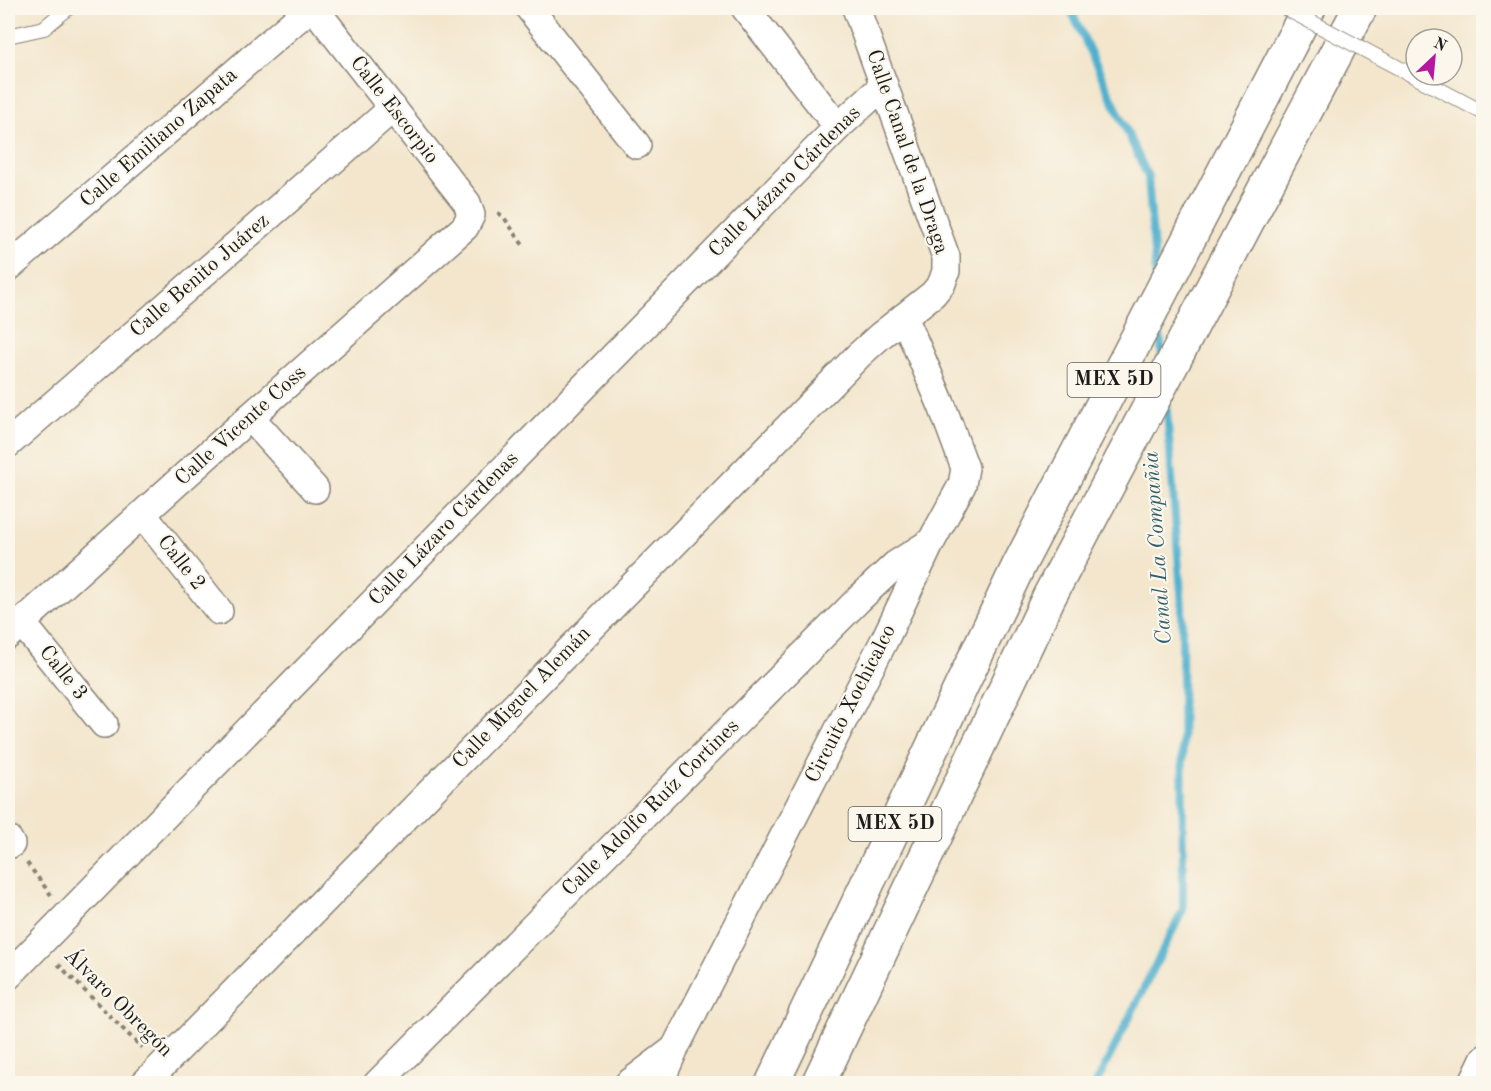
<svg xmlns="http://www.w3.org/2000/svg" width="1491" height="1091" font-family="'Old Standard TT',serif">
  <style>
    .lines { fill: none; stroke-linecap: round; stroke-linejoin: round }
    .stream { stroke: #4fb0ce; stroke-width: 8 }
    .service-casing { stroke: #888174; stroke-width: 16 }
    .minor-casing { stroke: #888174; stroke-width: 30 }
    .motorway-casing { stroke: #888174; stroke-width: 36 }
    .path { stroke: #888174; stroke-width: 4; stroke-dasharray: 4.5 4.5; stroke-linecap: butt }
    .service { stroke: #fff; stroke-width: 14 }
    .minor { stroke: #fff; stroke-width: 27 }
    .motorway { stroke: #fff; stroke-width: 33 }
    .service-bridge-casing { stroke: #888174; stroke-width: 16; stroke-linecap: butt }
    .service-bridge { stroke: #fff; stroke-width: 14 }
    .labels { text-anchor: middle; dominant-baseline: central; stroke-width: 4.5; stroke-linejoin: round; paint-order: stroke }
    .shield { fill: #fbf7ec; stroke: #5f5e5a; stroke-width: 1.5 }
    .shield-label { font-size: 20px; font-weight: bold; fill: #1c1c1c }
    .street-label { font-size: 21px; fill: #1c1c1c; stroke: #fbf7ec }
    .water-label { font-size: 22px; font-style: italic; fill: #335f6c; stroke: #fbf7ec }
  </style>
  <rect width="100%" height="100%" fill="#fbf7ec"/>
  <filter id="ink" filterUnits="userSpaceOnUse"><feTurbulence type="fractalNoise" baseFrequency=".0167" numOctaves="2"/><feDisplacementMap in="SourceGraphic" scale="12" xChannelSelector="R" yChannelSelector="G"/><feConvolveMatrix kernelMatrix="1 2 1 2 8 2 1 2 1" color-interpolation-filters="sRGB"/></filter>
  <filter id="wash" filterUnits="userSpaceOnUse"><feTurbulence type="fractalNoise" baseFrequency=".008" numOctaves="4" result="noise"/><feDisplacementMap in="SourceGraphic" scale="24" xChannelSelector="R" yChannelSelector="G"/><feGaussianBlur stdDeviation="1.35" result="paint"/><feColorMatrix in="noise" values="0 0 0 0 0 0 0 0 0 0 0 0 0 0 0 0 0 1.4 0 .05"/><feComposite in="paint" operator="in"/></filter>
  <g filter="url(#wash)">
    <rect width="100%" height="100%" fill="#f3e6cd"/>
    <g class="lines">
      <!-- stream -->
      <g class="stream">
        <polyline points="1070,8 1148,177 1156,277"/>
        <polyline points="1159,320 1162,358"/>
        <polyline points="1096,1084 1183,910 1182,606 1166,400"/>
      </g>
    </g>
  </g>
  <g filter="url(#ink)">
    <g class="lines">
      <defs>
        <polyline id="service" points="8,36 44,28 68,8"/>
        <g id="minor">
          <polyline points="529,8 637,145"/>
          <polyline points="745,8 838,127"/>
          <polyline points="8,268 310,8"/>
          <polyline points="250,417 315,489"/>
          <polyline points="8,444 393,108"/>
          <polyline points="143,515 219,611"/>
          <polyline points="22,623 104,724"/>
          <polyline points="8,635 250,417 465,227 471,215 467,203 314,8"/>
          <polyline points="8,839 11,844"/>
          <polyline points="8,976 838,127 884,85"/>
          <polyline points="144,1084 859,355 880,336 933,294 942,283 946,271 946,257 856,8"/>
          <polyline points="377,1084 859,599 895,565 931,542"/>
          <polyline points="628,1084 673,1050"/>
          <polyline points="659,1084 675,1048 886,637 931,542 962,485 965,468 942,406 904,317"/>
          <polyline points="1472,1084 1484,1059"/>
        </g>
        <g id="motorway">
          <polyline points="772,1084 1019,565 1309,8"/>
          <polyline points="818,1084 1049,597 1360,8"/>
        </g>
      </defs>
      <!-- service casing -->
      <use href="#service" class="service-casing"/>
      <!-- minor casing -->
      <use href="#minor" class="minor-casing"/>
      <!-- motorway casing -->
      <use href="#motorway" class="motorway-casing"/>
      <!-- path -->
      <g class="path">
        <polyline points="498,213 503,216 525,248"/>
        <polyline points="27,863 51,895"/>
        <polyline points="58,964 142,1048"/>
      </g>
      <!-- service -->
      <use href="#service" class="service"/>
      <!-- minor -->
      <use href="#minor" class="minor"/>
      <!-- motorway -->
      <use href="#motorway" class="motorway"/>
      <defs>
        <polyline id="service-bridge" points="1285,8 1484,113"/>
      </defs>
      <!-- service-bridge casing -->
      <use href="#service-bridge" class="service-bridge-casing"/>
      <!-- service-bridge -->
      <use href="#service-bridge" class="service-bridge"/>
    </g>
  </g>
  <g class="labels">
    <!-- shield labels -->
    <g class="shield">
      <rect x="1067.5" y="363" width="93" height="34" rx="4.5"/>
      <rect x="848.5" y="807" width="93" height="34" rx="4.5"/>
    </g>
    <g class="shield-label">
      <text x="1114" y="380">MEX 5D</text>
      <text x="895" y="824">MEX 5D</text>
    </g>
    <!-- street labels -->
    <g class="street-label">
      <text transform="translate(394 110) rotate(52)">Calle Escorpio</text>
      <text transform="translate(159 138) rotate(-41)">Calle Emiliano Zapata</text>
      <text transform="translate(907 152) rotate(71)">Calle Canal de la Draga</text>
      <text transform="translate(785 182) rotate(-45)">Calle Lázaro Cárdenas</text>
      <text transform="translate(200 276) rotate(-41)">Calle Benito Juárez</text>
      <text transform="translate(241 426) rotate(-42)">Calle Vicente Coss</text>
      <text transform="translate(444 529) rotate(-46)">Calle Lázaro Cárdenas</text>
      <text transform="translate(181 563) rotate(52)">Calle 2</text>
      <text transform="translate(63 673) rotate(51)">Calle 3</text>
      <text transform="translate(522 698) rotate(-46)">Calle Miguel Alemán</text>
      <text transform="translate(851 704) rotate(-63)">Circuito Xochicalco</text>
      <text transform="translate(651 808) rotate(-45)">Calle Adolfo Ruíz Cortines</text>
      <text transform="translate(118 1003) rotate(45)">Álvaro Obregón</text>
    </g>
    <!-- water labels -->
    <g class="water-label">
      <text transform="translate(1158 548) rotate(-94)">Canal La Compañia</text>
    </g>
  </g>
  <!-- margin -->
  <rect width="1491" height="1091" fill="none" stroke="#fbf7ec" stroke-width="30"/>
  <!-- north arrow -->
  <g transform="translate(1434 57) rotate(26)"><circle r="28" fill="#fbf7ec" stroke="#a29f99" stroke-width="1.5"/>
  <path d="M0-4.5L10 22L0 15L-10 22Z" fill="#b5179e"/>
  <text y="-9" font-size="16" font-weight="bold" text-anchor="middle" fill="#1c1c1c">N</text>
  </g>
</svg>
